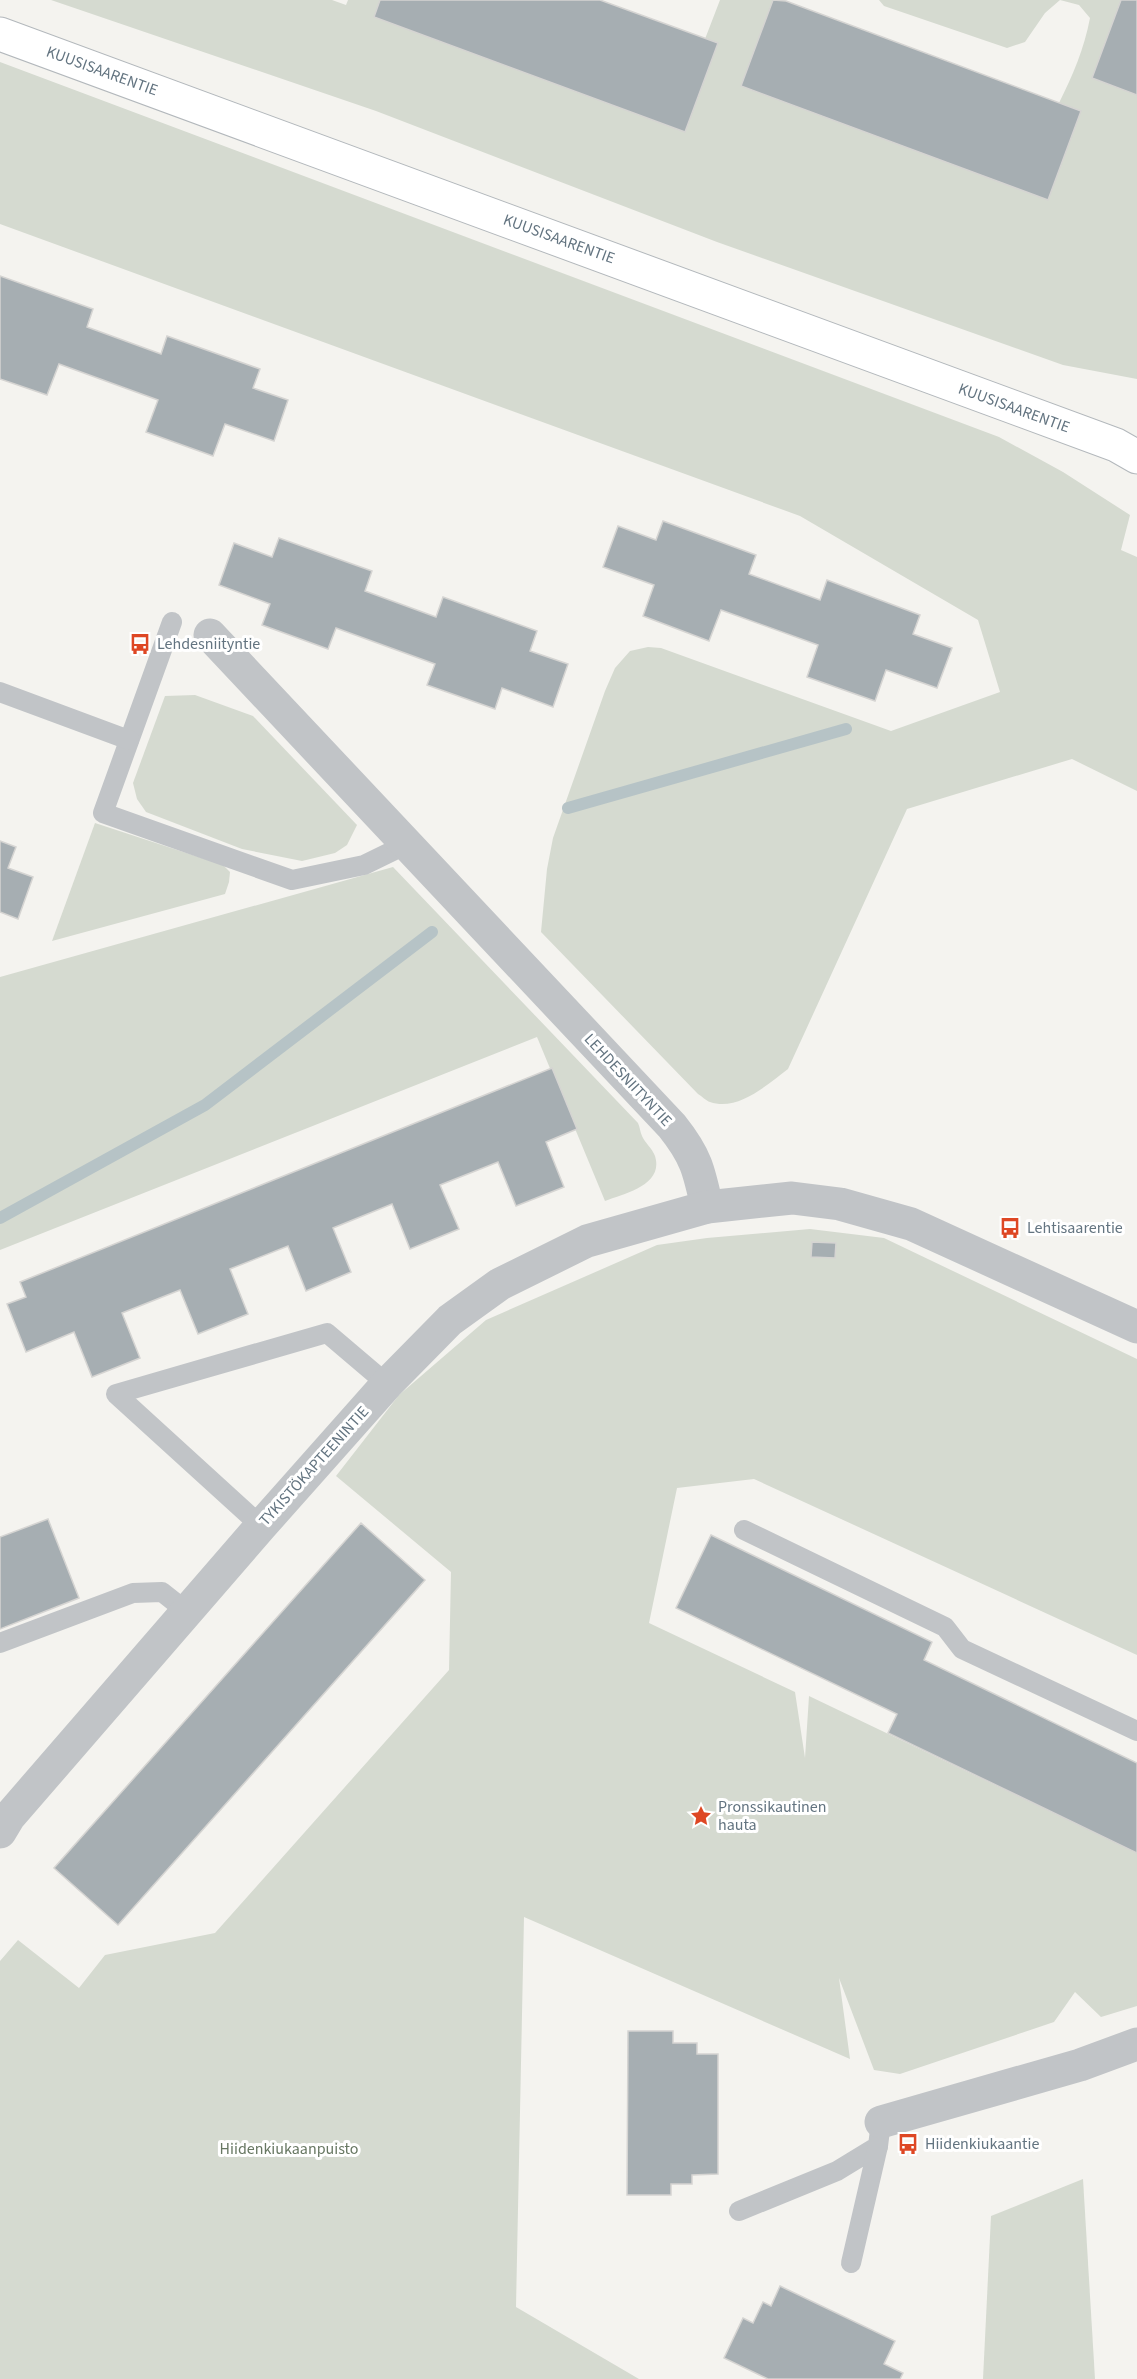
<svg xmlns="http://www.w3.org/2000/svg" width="1137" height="2379" font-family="'Source Sans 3',sans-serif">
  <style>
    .green { fill: #d5dad0 }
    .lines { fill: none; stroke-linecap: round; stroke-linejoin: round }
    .stream { stroke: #b6c3c6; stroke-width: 12 }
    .building { fill: #a6aeb2; stroke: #d5d4d2; stroke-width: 1.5 }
    .secondary-casing { stroke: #b3b8bc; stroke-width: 35 }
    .service { stroke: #c1c4c7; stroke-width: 20 }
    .minor { stroke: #c1c4c7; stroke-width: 33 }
    .secondary { stroke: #fff; stroke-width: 33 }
    .labels { text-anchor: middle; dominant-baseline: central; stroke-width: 6; stroke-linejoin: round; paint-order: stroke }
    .street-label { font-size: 16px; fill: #637480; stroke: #fff }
    .poi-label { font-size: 16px; fill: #637480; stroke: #fff; text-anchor: start }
    .park-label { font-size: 16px; fill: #677762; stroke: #fff }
  </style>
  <rect width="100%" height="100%" fill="#f4f3ef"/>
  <!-- green -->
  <g class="green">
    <path d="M 51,0 L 332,0 L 346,5 L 348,0 L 380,0 L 705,39 L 720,0 L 773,0 L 741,86 L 1048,200 L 1081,111 L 1059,103 C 1073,75 1084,49 1090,18 L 1079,5 L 1060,0 L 1045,13 L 1025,42 L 1007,48 L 884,6 L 879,0 L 1121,0 L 1092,78 L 1137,95 L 1137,379 L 1063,365 L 717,242 L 376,111 Z"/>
    <path d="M 0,62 L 999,437 L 1063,472 L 1130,515 L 1121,550 L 1137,557 L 1137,791 L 1072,759 L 907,809 L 788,1069 C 768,1084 738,1112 710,1102 C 706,1101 702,1096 698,1094 L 541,932 L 547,869 L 553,838 L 605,691 L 615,668 L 630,651 L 648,647 L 661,648 L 891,731 L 1000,692 L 978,620 L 800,516 L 0,224 Z"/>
    <polygon points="195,695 253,716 357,825 347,845 335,853 302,861 242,849 146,812 137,799 133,783 165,696"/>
    <polygon points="95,823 223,865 230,872 229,882 225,894 52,941"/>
    <path d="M 393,867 L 638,1123 C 640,1127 640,1132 642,1136 C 645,1143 652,1148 655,1156 C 664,1185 625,1193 605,1201 L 537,1037 L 0,1250 L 0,977 Z"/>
    <polygon points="810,1229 884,1238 1137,1359 1137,1655 754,1479 677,1488 649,1623 795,1692 805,1758 809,1696 1137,1853 1137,2006 1101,2017 1075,1992 1054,2022 900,2074 874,2070 839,1978 850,2059 524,1917 516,2307 639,2379 0,2379 0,1961 18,1940 79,1988 105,1955 215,1933 449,1670 451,1572 336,1476 399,1395 486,1320 657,1245 707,1238"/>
    <polygon points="1083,2179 1095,2379 983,2379 991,2216"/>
  </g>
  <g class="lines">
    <!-- stream -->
    <g class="stream">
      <polyline points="568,808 846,729"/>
      <polyline points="0,1218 205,1105 432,932"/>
    </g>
  </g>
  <!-- building -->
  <g class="building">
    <polygon points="380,0 600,0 718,43 685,132 374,17"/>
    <polygon points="773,0 786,1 1081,111 1048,200 741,86"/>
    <polygon points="1121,0 1137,0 1137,95 1092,78"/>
    <polygon points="0,276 93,309 87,327 161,354 167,336 260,369 253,388 288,400 274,441 225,424 213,456 146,432 158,400 59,364 47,395 0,379"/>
    <polygon points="663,521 756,555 749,574 820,600 827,580 920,615 913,634 952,648 937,688 886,670 875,701 807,677 818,645 721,610 709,641 643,616 654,585 603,567 618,526 656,540"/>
    <polygon points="279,538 372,571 365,591 436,617 443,597 537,631 530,651 568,664 553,707 502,688 495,709 427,685 435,664 336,628 328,649 262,625 270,604 219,585 234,543 272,557"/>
    <polygon points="0,841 16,847 8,868 33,877 18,919 0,912"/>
    <polygon points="552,1068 577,1129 546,1142 564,1187 516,1206 498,1162 440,1185 459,1229 410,1249 392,1204 333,1228 351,1272 306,1291 288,1246 230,1269 248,1314 198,1334 180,1290 122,1313 140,1358 92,1377 74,1332 26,1352 7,1304 26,1297 20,1282"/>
    <polygon points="812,1242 836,1243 835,1258 811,1257"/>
    <polygon points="48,1519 79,1598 0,1629 0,1537"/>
    <polygon points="361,1523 425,1580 118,1925 54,1868"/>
    <polygon points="711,1535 932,1642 924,1660 1137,1763 1137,1853 888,1733 897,1714 676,1608"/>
    <polygon points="628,2031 673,2031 673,2043 697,2043 697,2054 718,2054 718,2174 692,2175 692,2184 671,2184 671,2195 627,2195"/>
    <polygon points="780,2286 895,2341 884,2364 903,2373 900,2379 768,2379 724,2358 743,2318 753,2323 763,2302 771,2306"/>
  </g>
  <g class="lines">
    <defs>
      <polyline id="secondary" points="0,34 1116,445 1137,457"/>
    </defs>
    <!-- secondary casing -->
    <use href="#secondary" class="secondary-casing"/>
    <!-- service -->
    <g class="service">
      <polyline points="172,622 103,813 292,880 364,865 407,844"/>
      <polyline points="0,692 129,740"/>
      <polyline points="261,1526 116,1394 327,1333 387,1384"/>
      <polyline points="744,1530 945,1627 962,1649 1137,1731"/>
      <polyline points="0,1643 133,1593 162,1592 186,1611"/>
      <polyline points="739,2211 837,2171 878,2146 881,2122"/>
      <polyline points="851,2263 878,2146"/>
    </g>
    <!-- minor -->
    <g class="minor">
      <path d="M 210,635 L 672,1126 C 696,1156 699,1170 707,1207"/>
      <polyline points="0,1832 9,1817 261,1526 387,1384 450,1320 500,1284 587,1241 707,1207 792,1198 840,1204 911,1224 1137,1327"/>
      <polyline points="881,2122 1080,2065 1137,2044"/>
    </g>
    <!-- secondary -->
    <use href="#secondary" class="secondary"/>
  </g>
  <!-- icons -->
  <defs>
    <symbol id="bus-bare" viewBox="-9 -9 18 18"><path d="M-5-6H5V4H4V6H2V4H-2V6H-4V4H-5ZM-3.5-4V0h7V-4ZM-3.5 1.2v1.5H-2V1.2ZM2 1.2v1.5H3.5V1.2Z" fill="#de4724" stroke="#fff" stroke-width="2.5" paint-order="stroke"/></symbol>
    <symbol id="sight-bare" viewBox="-9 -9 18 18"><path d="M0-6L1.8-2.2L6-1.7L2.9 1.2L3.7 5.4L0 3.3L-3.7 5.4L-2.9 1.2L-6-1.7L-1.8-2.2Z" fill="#de4724" stroke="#fff" stroke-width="2.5" paint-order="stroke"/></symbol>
  </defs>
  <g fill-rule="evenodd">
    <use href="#bus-bare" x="125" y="629" width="30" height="30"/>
    <use href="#bus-bare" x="995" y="1213" width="30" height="30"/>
    <use href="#sight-bare" x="686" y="1801" width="30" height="30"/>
    <use href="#bus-bare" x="893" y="2129" width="30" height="30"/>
  </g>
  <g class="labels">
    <!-- street labels -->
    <g class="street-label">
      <text transform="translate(102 71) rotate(20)">KUUSISAARENTIE</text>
      <text transform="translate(559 239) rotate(20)">KUUSISAARENTIE</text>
      <text transform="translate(1014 408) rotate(20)">KUUSISAARENTIE</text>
      <text transform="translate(628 1080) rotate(47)">LEHDESNIITYNTIE</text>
      <text transform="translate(314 1466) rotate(-48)">TYKISTÖKAPTEENINTIE</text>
    </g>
    <!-- poi labels -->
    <g class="poi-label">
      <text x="157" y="644">Lehdesniityntie</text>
      <text x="1027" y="1228">Lehtisaarentie</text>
      <text x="718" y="1807">Pronssikautinen<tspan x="718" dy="18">hauta</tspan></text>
      <text x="925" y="2144">Hiidenkiukaantie</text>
    </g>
    <!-- park labels -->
    <g class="park-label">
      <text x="289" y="2149">Hiidenkiukaanpuisto</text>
    </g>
  </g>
</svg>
